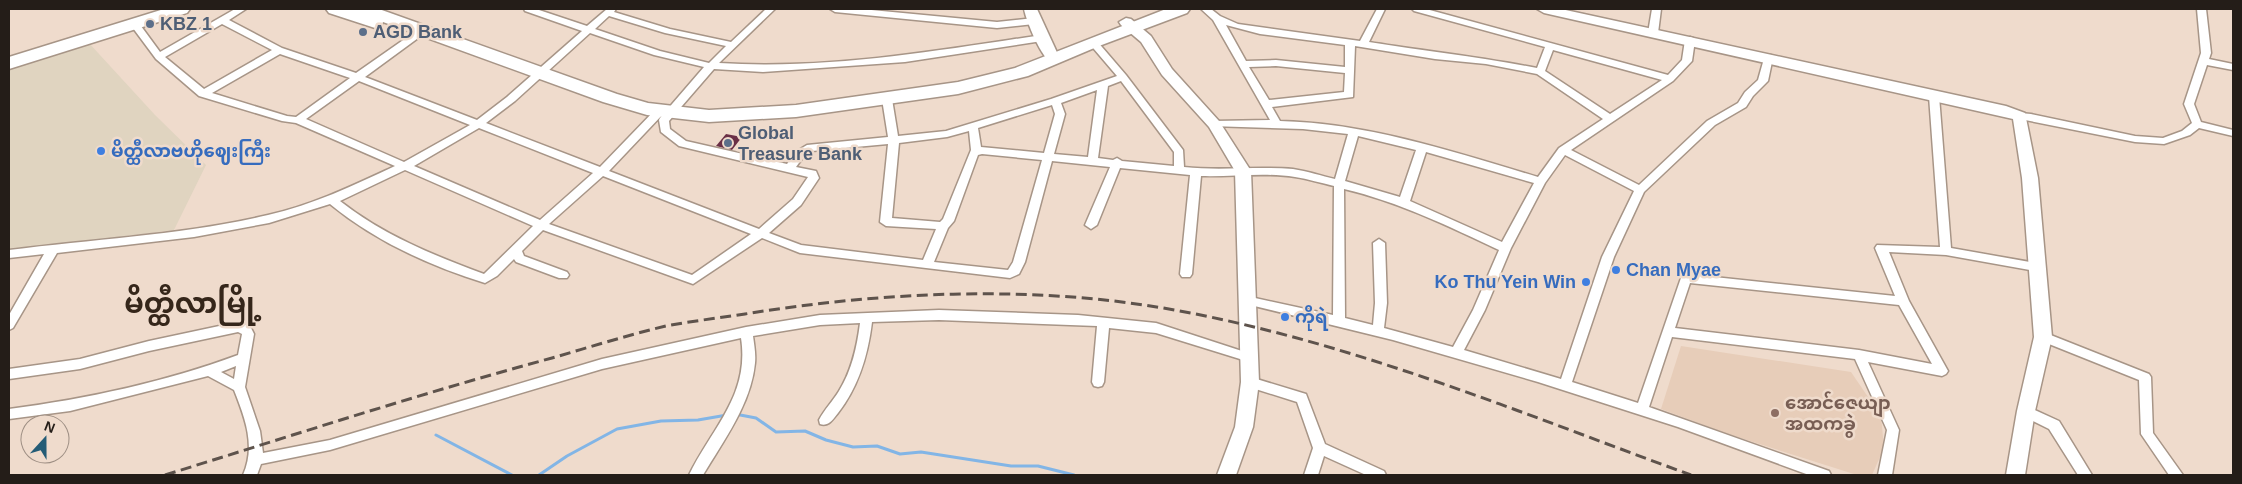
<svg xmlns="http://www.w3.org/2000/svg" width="2242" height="484" font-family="Helvetica,'Noto Sans Myanmar',sans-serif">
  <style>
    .commercial { fill: #e0d4c0 }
    .built { fill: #e7cdb9 }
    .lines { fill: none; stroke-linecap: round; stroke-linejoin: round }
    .stream { stroke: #82b5e6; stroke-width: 3 }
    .building { fill: #6a2f46 }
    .street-casing { stroke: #a79587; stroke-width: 3 }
    .secondary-casing { stroke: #a79587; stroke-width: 3 }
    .highway-casing { stroke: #a79587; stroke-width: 3 }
    .street { fill: #fff; fill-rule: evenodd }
    .secondary { fill: #fff; fill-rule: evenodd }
    .highway { fill: #fff; fill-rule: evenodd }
    .rail { stroke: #5e534c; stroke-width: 3; stroke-dasharray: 11 5.5; stroke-linecap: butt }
    .service-dot { fill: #5c6f8a; stroke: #efdbcc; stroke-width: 2 }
    .shop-dot { fill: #3f7fe0; stroke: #efdbcc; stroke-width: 2 }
    .education-dot { fill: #8d6e63; stroke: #efdbcc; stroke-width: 2 }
    .labels { text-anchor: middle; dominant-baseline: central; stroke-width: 5; stroke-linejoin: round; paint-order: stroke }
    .service-label { font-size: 18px; font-weight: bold; fill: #4e5e75; stroke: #efdbcc; text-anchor: start }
    .shop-label { font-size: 18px; font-weight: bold; fill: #366cbe; stroke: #efdbcc; text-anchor: start }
    .education-label { font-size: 18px; font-weight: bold; fill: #785e54; stroke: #efdbcc; text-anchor: start }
    .town-label { font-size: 28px; font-weight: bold; fill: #35261a; stroke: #efdbcc }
  </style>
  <rect width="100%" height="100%" fill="#efdbcc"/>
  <!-- commercial -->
  <polygon class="commercial" points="88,42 155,115 206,165 174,230 9,251 9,70"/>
  <!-- built -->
  <polygon class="built" points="1681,346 1851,372 1881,416 1884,448 1872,475 1857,475 1728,434 1661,409"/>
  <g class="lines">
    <!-- stream -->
    <g class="stream">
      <polyline points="735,414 756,418 776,432 805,431 826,440 853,447 877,446 900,454 921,452 1011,466 1038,466 1074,475"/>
      <polyline points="436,435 512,475"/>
      <polyline points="539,475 567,456 617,429 661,421 698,420 727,415"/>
    </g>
  </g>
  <!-- building -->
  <polygon class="building" points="726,134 742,137 732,150 716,146"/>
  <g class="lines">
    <defs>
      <g id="street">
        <path d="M 235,9 L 246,9 L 229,20 L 282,48 L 356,73 L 419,29 L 425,29 L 425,33 L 365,77 L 477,120 L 507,97 L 582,31 L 525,11 L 524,9 L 536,9 L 587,26 L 607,9 L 616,9 L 614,12 L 670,29 L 731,42 L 766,9 L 775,9 L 719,63 C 827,70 935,51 1042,35 L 1047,38 L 1042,41 L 905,62 L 763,72 L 714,69 L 669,121 L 670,129 L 686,141 L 787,164 L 797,151 L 807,145 L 888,137 L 882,99 L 883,97 L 891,97 L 892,99 L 898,136 L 946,131 L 1051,99 L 1117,76 L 1088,42 L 1093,39 L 1096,40 L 1126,75 L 1183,150 L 1184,167 C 1221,171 1257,166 1293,169 C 1307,171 1322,176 1335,179 L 1348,134 L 1303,129 L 1210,126 L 1209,124 L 1214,121 L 1270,120 L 1213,20 L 1201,9 L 1211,9 L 1220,16 L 1238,24 L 1360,41 L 1377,9 L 1385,9 L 1369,42 C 1425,51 1481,57 1537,68 L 1545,47 L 1414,11 L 1412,9 L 1426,9 L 1668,75 L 1682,60 L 1685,40 L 1690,37 L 1693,38 L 1695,40 L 1692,61 L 1673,81 L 1571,150 L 1639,185 L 1707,121 L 1738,103 L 1745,92 L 1758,80 L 1765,55 L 1771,55 L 1773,57 L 1768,81 L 1753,96 L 1746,107 L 1715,125 L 1644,192 L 1614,257 L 1572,382 L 1638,403 L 1682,275 L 1686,274 L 1895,296 L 1875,248 L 1877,245 L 1940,247 L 1929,96 L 1930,94 L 1938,94 L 1939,96 L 1951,248 L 2036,263 L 2042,267 L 2036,271 L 1946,255 L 1889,252 L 1909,301 L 1948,371 L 1946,374 L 1942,376 L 1868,362 L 1899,430 L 1892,475 L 1878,475 L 1887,430 L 1855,359 L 1672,337 L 1649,407 L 1829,471 L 1831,475 L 1809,475 L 1678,427 L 1538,382 L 1393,340 L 1242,303 L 1240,300 L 1242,297 L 1246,296 L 1333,315 L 1334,186 C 1321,183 1308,179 1295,177 C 1264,172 1232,177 1201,176 L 1192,274 L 1190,277 L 1182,277 L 1180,274 L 1190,175 L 1120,168 L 1097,225 L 1091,229 L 1085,225 L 1110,167 L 1052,161 L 1025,262 L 1019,274 L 1010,278 L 800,253 L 762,238 L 693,284 L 543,230 L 522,251 L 524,256 L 567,272 L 569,275 L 567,278 L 559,278 L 516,262 L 514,259 L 497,276 L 485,283 C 430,266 375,241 330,204 L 269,223 L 194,237 L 57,253 L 13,328 L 9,330 L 9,315 L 44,254 L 9,258 L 9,250 C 95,239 183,235 268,215 C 313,205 354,185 395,166 L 296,123 L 282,121 L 199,96 L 156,59 L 130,24 L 132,22 L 138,22 L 160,52 ZM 609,16 L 665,33 L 726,46 L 709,63 L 660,51 L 595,29 ZM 222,24 L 272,50 L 204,89 L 165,57 ZM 1226,25 L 1260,34 L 1345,45 L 1345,67 L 1276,60 L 1246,61 ZM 590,33 L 654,55 L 704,67 L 660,118 L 659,120 L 661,132 L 679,146 L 808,177 L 793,199 L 759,229 L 609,171 L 664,113 L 665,111 L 660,108 L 656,109 L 600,167 L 486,123 L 515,101 ZM 1355,46 L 1435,59 L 1486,64 L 1537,74 L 1603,119 L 1559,148 L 1538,177 C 1454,152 1368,123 1280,121 L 1272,107 L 1353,97 ZM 1553,50 L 1662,80 L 1610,114 L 1545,71 ZM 280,54 L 350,78 L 296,117 L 287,116 L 212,93 ZM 1276,66 L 1345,73 L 1344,92 L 1269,100 L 1249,67 ZM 359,81 L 470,125 L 404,162 L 306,119 ZM 1121,81 L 1174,152 L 1174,166 L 1122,161 L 1117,158 L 1113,160 L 1098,158 L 1108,86 ZM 1097,90 L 1088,157 L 1054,154 L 1065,114 L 1061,103 ZM 1052,105 L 1055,114 L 1044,153 L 981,147 L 978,128 ZM 479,128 L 593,173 L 540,220 L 414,166 ZM 969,131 L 971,150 L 943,219 L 940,222 L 892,218 L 899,143 L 947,137 ZM 1358,136 L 1416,150 L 1400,197 L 1345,181 ZM 888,144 L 880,222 L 886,226 L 936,229 L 923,260 L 801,245 L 769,233 L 801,205 L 819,178 L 816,171 L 796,167 L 804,156 L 812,151 ZM 1426,152 L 1534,183 L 1502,242 L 1410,201 ZM 982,154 L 1042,160 L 1013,262 L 1008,270 L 934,262 L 948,228 L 954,221 L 978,155 ZM 1565,155 L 1634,191 L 1602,257 L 1561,379 L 1464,350 L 1485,310 L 1511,248 L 1545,183 ZM 405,170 L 533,226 L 484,274 C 433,255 383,235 340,201 ZM 603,176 L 751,234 L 692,275 L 549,224 ZM 1344,189 C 1399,202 1448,226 1499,250 L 1473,310 L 1453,347 L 1384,328 L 1387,303 L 1385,243 L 1379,239 L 1373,243 L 1375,303 L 1373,325 L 1345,318 ZM 1690,283 L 1899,305 L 1932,364 L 1859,350 L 1675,328 Z"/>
        <polygon points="830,9 861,9 997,22 1034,18 1039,21 1034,24 997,28 835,12"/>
        <polygon points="1652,9 1661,9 1658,33 1653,36 1648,33"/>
        <polygon points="2197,9 2206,9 2211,53 2209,59 2233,64 2233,70 2207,65 2194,104 2201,122 2233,130 2233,136 2199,128 2190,135 2164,144 2135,142 2020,119 2015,116 2020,113 2031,114 2135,136 2163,138 2182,131 2192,123 2184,104 2201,53"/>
        <path d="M 939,310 L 1078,315 L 1156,323 L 1248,353 L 1255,360 L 1253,363 L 1249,365 L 1240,359 L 1156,333 L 1109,328 L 1104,382 L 1102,386 L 1098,387 L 1094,386 L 1092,382 L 1097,326 L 939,320 L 872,322 C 868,355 859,386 838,413 C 833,419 829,427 820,424 L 819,420 C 824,410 833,401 839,391 C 852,370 857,347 860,323 L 820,325 L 753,336 C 754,344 756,354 755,363 C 751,404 724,440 703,475 L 689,475 C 712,428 750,395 741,338 L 602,369 L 330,450 L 261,464 L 257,475 L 243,475 C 256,446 245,418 234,390 L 208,376 L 70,411 L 9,419 L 9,409 C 86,399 165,382 238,355 L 242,334 L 238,332 L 149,351 L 80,369 L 9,379 L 9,369 L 80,359 L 149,341 L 238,322 L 250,326 L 254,334 L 245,387 L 260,431 L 263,453 L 330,440 L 602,359 L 746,327 L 820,315 ZM 236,366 L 234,379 L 221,372 Z"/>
        <polygon points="2043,332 2149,374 2151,377 2153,433 2183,475 2169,475 2141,434 2139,380 2039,340 2037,337 2039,334"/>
        <polygon points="1250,377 1306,394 1325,444 1384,471 1386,475 1366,475 1324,456 1318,475 1304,475 1313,448 1297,402 1246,386 1244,382 1246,378"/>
        <polygon points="2026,406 2059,421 2092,475 2078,475 2049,429 2021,415 2020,411 2021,407"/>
      </g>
      <g id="secondary">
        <path d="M 1024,9 L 1037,9 L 1060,59 L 1058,62 L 1053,63 C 1042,61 1026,20 1024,9 Z"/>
        <polygon points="1537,9 1561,9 2006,106 2025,113 2038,178 2052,337 2035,411 2025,475 2006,475 2017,411 2034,337 2022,178 2013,119 1544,13"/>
        <polygon points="1126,18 1131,19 1151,36 1172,69 1219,121 1251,171 1259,382 1253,427 1236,475 1217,475 1235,427 1241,382 1235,171 1209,127 1162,75 1141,42 1121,25 1119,22"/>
      </g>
      <g id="highway">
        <polygon points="164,9 190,9 187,13 9,69 9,57"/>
        <polygon points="326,9 379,9 617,94 648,103 709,110 796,105 958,82 1015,68 1166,9 1190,9 1187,13 1099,46 1028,76 958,94 796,117 709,122 647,115 603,102 383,22 381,27 375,28 329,13"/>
      </g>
    </defs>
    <!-- street casing -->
    <use href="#street" class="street-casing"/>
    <!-- secondary casing -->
    <use href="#secondary" class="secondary-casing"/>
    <!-- highway casing -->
    <use href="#highway" class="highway-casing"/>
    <!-- street -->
    <use href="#street" class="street"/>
    <!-- secondary -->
    <use href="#secondary" class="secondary"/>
    <!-- highway -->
    <use href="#highway" class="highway"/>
    <!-- rail -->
    <path class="rail" d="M 165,475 C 294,435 422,393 552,358 C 590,347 628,335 666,326 C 692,321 719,318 745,314 C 880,292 1027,285 1163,308 C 1345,339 1518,412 1691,475"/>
  </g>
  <!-- markers -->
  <g class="service-dot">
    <circle cx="150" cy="24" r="5"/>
    <circle cx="363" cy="32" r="5"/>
    <circle cx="728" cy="143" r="5"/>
  </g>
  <g class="shop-dot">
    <circle cx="101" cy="151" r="5"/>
    <circle cx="1616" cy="270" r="5"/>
    <circle cx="1586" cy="282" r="5"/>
    <circle cx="1285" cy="317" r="5"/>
  </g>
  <circle class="education-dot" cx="1775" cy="413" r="5"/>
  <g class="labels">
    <!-- service labels -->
    <g class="service-label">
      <text x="160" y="24">KBZ 1</text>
      <text x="373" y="32">AGD Bank</text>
      <text x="738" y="133">Global<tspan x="738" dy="21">Treasure Bank</tspan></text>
    </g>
    <!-- shop labels -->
    <g class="shop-label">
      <text x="111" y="151">မိတ္ထီလာဗဟိုဈေးကြီး</text>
      <text x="1626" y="270">Chan Myae</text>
      <text x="1576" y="282" text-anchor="end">Ko Thu Yein Win</text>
      <text x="1295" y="317">ကိုရဲ</text>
    </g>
    <!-- education labels -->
    <g class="education-label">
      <text x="1785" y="403">အောင်ဇေယျာ<tspan x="1785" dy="21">အထကခွဲ</tspan></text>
    </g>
    <!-- town labels -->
    <g class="town-label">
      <text x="193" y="303">မိတ္ထီလာမြို့</text>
    </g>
  </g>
  <!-- border -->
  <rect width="2242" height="484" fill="none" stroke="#241d18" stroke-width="20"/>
  <!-- north arrow -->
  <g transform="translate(45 439) rotate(21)"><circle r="24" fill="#efdbcc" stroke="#9e8f84"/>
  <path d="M0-4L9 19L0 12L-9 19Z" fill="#245c76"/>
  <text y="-8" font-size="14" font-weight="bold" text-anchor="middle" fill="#241d18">N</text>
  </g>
</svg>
